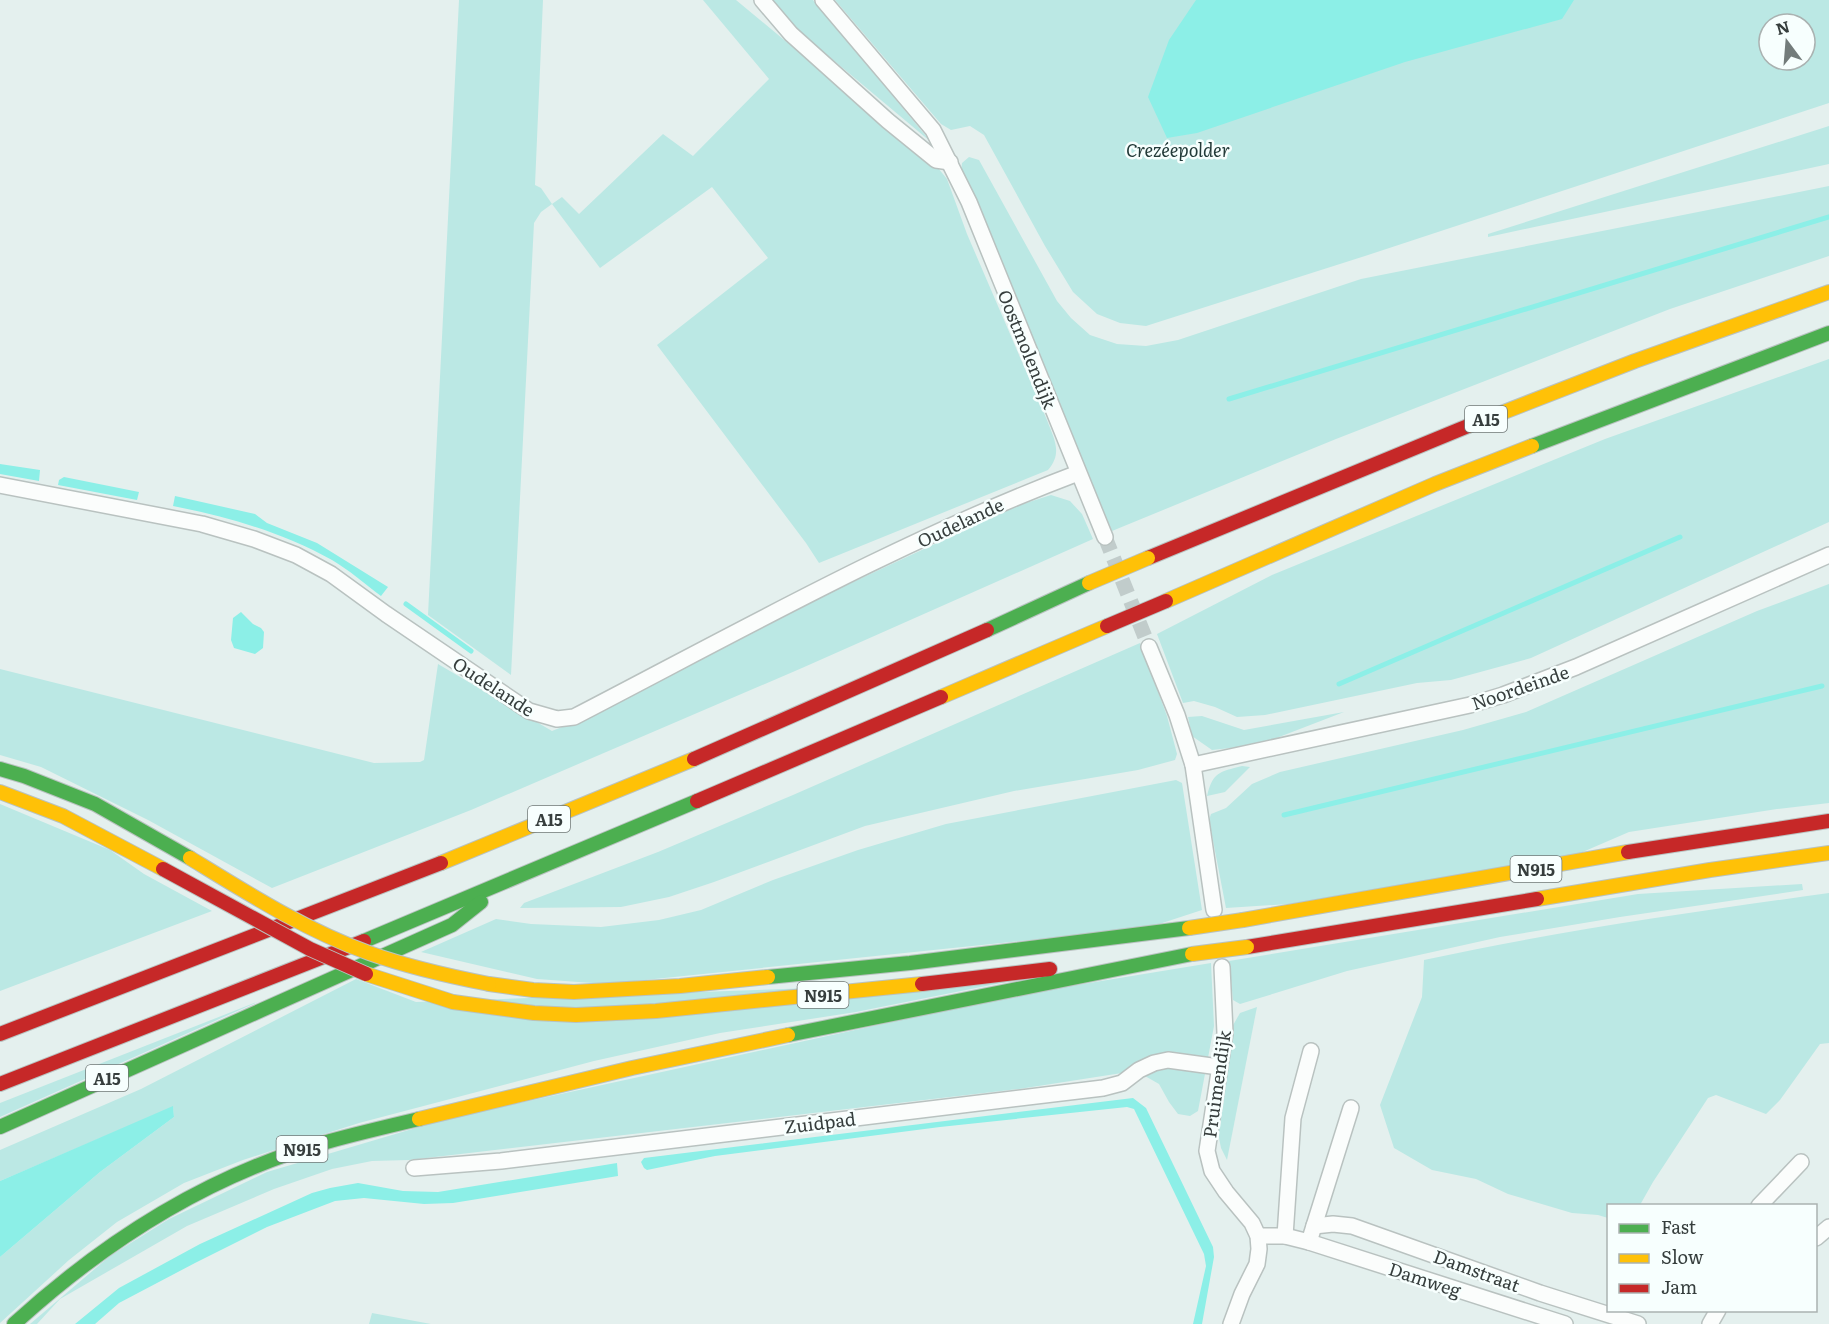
<svg xmlns="http://www.w3.org/2000/svg" width="1829" height="1324" font-family="Literata,serif">
  <style>
    .green { fill: #bbe8e4; fill-rule: evenodd }
    .water { fill: #8cefe7 }
    .lines { fill: none; stroke-linecap: round; stroke-linejoin: round }
    .stream { stroke: #8cefe7; stroke-width: 5 }
    .street-tunnel { stroke: #c1cccb; stroke-width: 15; stroke-dasharray: 15 8; stroke-linecap: butt }
    .street-casing { stroke: #b9c2c0; stroke-width: 18 }
    .fast-casing { stroke: #b9c2c0; stroke-width: 16 }
    .slow-casing { stroke: #b9c2c0; stroke-width: 16 }
    .jam-casing { stroke: #b9c2c0; stroke-width: 16 }
    .street { stroke: #fbfdfc; stroke-width: 15 }
    .fast { stroke: #4caf50; stroke-width: 14 }
    .slow { stroke: #ffc107; stroke-width: 14 }
    .jam { stroke: #c62828; stroke-width: 14 }
    .slow-bridge-casing { stroke: #b9c2c0; stroke-width: 16; stroke-linecap: butt }
    .jam-bridge-casing { stroke: #b9c2c0; stroke-width: 16; stroke-linecap: butt }
    .slow-bridge { stroke: #ffc107; stroke-width: 14 }
    .jam-bridge { stroke: #c62828; stroke-width: 14 }
    .labels { text-anchor: middle; dominant-baseline: central; stroke-width: 5; stroke-linejoin: round; paint-order: stroke }
    .shield { fill: #f7fffe; stroke: #707877; stroke-width: 1.5 }
    .shield-label { font-size: 16px; font-weight: bold; fill: #363e3d }
    .park-label { font-size: 18px; font-style: italic; fill: #223a38; stroke: #f7fffe }
    .street-label { font-size: 18px; fill: #363e3d; stroke: #f7fffe }
  </style>
  <rect width="100%" height="100%" fill="#e4f0ee"/>
  <!-- green -->
  <g class="green">
    <path d="M 459,0 L 543,0 L 535,185 L 541,188 L 552,204 L 562,197 L 579,214 L 663,134 L 693,156 L 769,79 L 703,0 L 736,0 L 938,168 L 947,179 L 967,234 L 1047,420 C 1054,439 1063,453 1048,470 L 819,563 L 806,543 L 657,345 L 768,258 L 712,187 L 600,268 L 552,204 L 541,212 L 534,223 L 511,675 L 428,615 Z"/>
    <polygon points="770,0 813,0 931,142 795,28"/>
    <path d="M 835,0 L 1829,0 L 1829,103 L 1365,256 L 1146,326 L 1120,323 L 1097,314 L 1073,292 L 1045,246 L 984,135 L 970,126 L 951,130 L 941,124 ZM 1769,24 L 1805,24 L 1805,60 L 1769,60 Z"/>
    <polygon points="1829,126 1829,164 1488,237 1488,234"/>
    <polygon points="969,157 979,160 1057,301 1071,318 1090,335 1117,344 1146,346 1178,340 1361,279 1829,186 1829,256 1670,309 1336,439 1112,531 961,172 962,163"/>
    <polygon points="1829,359 1829,522 1531,658 1451,680 1417,683 1265,715 1237,717 1215,707 1194,701 1183,703 1157,634 1272,575 1605,439"/>
    <polygon points="1051,495 1070,501 1082,514 1093,539 802,668 471,810 272,888 148,820 41,767 0,755 0,669 374,763 420,762 424,760 438,664 552,731 599,712 836,590 1014,507"/>
    <polygon points="1829,584 1829,803 1777,809 1629,832 1578,854 1289,904 1226,908 1209,820 1211,814 1226,808 1252,784 1280,772 1463,730 1526,712 1757,611"/>
    <polygon points="1140,643 1167,716 1177,754 1175,760 1138,770 1014,791 865,826 714,882 669,897 621,907 520,908 524,903 658,852 793,795"/>
    <polygon points="1344,712 1258,745 1212,750 1192,736 1188,717 1202,716 1244,730"/>
    <path d="M 1242,766 L 1250,767 L 1225,792 L 1207,796 C 1213,772 1219,772 1242,766 Z"/>
    <polygon points="1176,780 1182,783 1202,910 1147,928 606,984 537,979 421,952 496,919 531,924 601,927 659,920 701,910 773,880 858,850 946,824"/>
    <polygon points="0,804 110,850 144,874 212,911 0,991"/>
    <polygon points="1802,884 1803,890 1620,917 1500,937 1347,971 1240,1004 1233,1000 1229,961 1638,894"/>
    <path d="M 1829,893 L 1829,1043 L 1820,1044 L 1780,1100 L 1766,1114 L 1716,1095 L 1708,1098 L 1653,1182 L 1640,1205 L 1608,1206 L 1608,1218 L 1598,1215 L 1572,1213 L 1508,1194 L 1476,1179 L 1432,1170 L 1394,1148 L 1380,1105 L 1422,997 L 1424,960 C 1558,931 1693,912 1829,893 Z"/>
    <polygon points="1211,963 1214,1026 1198,1111 1190,1116 1178,1114 1169,1102 1159,1084 1145,1076 1122,1073 1019,1089 409,1160 372,1161 332,1169 274,1189 187,1226 60,1299 37,1324 30,1324 110,1256 169,1219 267,1172 446,1119 1016,995"/>
    <polygon points="356,979 416,1002 1011,981 856,1012 720,1033 594,1061 359,1123 243,1160 184,1183 117,1222 69,1260 0,1323 0,1257 100,1172 174,1117 173,1107 0,1181 0,1150 141,1089"/>
    <polygon points="262,1000 0,1117 0,1103"/>
    <polygon points="1257,1007 1227,1160 1221,1148 1216,1123 1232,1027 1240,1013"/>
    <polygon points="372,1313 431,1324 369,1324"/>
  </g>
  <!-- water -->
  <g class="water">
    <polygon points="1196,0 1574,0 1562,19 1405,62 1197,133 1167,138 1148,97 1169,40"/>
    <polygon points="0,464 40,470 39,481 0,474"/>
    <polygon points="64,477 139,492 137,500 58,485 59,480"/>
    <path d="M 175,496 L 255,514 L 267,523 L 317,543 L 388,587 L 381,596 C 365,584 349,570 332,560 C 282,532 228,517 173,506 Z"/>
    <polygon points="241,612 253,624 261,628 264,632 263,648 255,654 234,648 231,640 233,618"/>
    <polygon points="1133,1098 1146,1108 1213,1247 1214,1257 1202,1324 1193,1324 1206,1266 1204,1254 1134,1109 1127,1107 940,1127 715,1156 647,1170 644,1168 641,1162 644,1158"/>
    <polygon points="173,1106 174,1117 100,1172 0,1257 0,1181"/>
    <polygon points="617,1163 618,1176 453,1203 424,1204 364,1198 335,1201 267,1227 195,1263 119,1303 95,1324 75,1324 119,1288 200,1244 312,1193 330,1188 358,1183 403,1191 438,1192"/>
  </g>
  <g class="lines">
    <!-- stream -->
    <g class="stream">
      <polyline points="1229,399 1829,217"/>
      <polyline points="406,604 471,651"/>
      <polyline points="1339,684 1680,537"/>
      <polyline points="1284,815 1822,686"/>
    </g>
    <!-- street-tunnel -->
    <polyline class="street-tunnel" points="1105,537 1149,647"/>
    <defs>
      <g id="street">
        <polyline points="762,0 791,34 888,121 936,160 950,162"/>
        <polyline points="823,0 933,130 969,202 1105,537"/>
        <path d="M 0,485 L 202,524 L 254,539 L 296,555 L 331,574 L 386,614 L 529,711 L 557,719 L 574,717 C 740,631 903,539 1078,473"/>
        <polyline points="1149,647 1177,715 1193,765 1214,910"/>
        <polyline points="1193,765 1470,705 1503,695 1576,667 1829,555"/>
        <polyline points="1222,967 1225,1033 1207,1151 1212,1171 1226,1192 1252,1223 1258,1236 1259,1249 1257,1264 1242,1294 1231,1324"/>
        <polyline points="414,1168 501,1161 1103,1088 1122,1083 1139,1070 1154,1063 1168,1060 1219,1067"/>
        <polyline points="1759,1206 1801,1162"/>
        <polyline points="1314,1226 1351,1108"/>
        <polyline points="1258,1236 1285,1236 1309,1242 1565,1324"/>
        <polyline points="1285,1236 1293,1118 1311,1051"/>
        <polyline points="1816,1238 1829,1227"/>
        <polyline points="1309,1242 1314,1226 1333,1224 1352,1226 1540,1293 1638,1324"/>
        <polyline points="1710,1324 1718,1310"/>
      </g>
      <g id="fast">
        <polyline points="1532,446 1829,333"/>
        <polyline points="987,630 1089,583"/>
        <polyline points="0,769 24,776 95,804 190,858"/>
        <polyline points="364,941 697,801"/>
        <polyline points="768,977 910,963 1189,928"/>
        <polyline points="788,1035 1192,954"/>
        <polyline points="0,1127 452,925 481,902"/>
        <path d="M 14,1324 C 106,1240 209,1174 330,1141 C 359,1133 389,1126 419,1119"/>
      </g>
      <g id="slow">
        <polyline points="1468,426 1635,361 1829,292"/>
        <polyline points="1166,601 1435,484 1532,446"/>
        <polyline points="941,697 1107,626"/>
        <polyline points="0,792 63,816 163,869"/>
        <polyline points="441,863 694,759"/>
        <polyline points="1537,899 1710,870 1829,853"/>
        <polyline points="1243,920 1628,852"/>
        <polyline points="489,984 533,990 574,992 680,986 768,977"/>
        <polyline points="453,1002 534,1013 576,1015 656,1011 922,984"/>
        <polyline points="419,1119 632,1068 788,1035"/>
      </g>
      <g id="jam">
        <polyline points="1148,558 1468,426"/>
        <polyline points="694,759 987,630"/>
        <polyline points="697,801 941,697"/>
        <polyline points="1628,852 1829,821"/>
        <polyline points="1247,947 1537,899"/>
        <polyline points="922,984 1050,969"/>
        <polyline points="0,1034 441,863"/>
        <polyline points="0,1084 364,941"/>
      </g>
    </defs>
    <!-- street casing -->
    <use href="#street" class="street-casing"/>
    <!-- fast casing -->
    <use href="#fast" class="fast-casing"/>
    <!-- slow casing -->
    <use href="#slow" class="slow-casing"/>
    <!-- jam casing -->
    <use href="#jam" class="jam-casing"/>
    <!-- street -->
    <use href="#street" class="street"/>
    <!-- fast -->
    <use href="#fast" class="fast"/>
    <!-- slow -->
    <use href="#slow" class="slow"/>
    <!-- jam -->
    <use href="#jam" class="jam"/>
    <defs>
      <g id="slow-bridge">
        <polyline points="1089,583 1148,558"/>
        <path d="M 190,858 C 247,893 305,930 369,953 C 408,967 448,976 489,984"/>
        <polyline points="1189,928 1243,920"/>
        <polyline points="1192,954 1247,947"/>
        <polyline points="366,974 453,1002"/>
      </g>
      <g id="jam-bridge">
        <polyline points="1107,626 1166,601"/>
        <polyline points="163,869 310,949 366,974"/>
      </g>
    </defs>
    <!-- slow-bridge casing -->
    <use href="#slow-bridge" class="slow-bridge-casing"/>
    <!-- jam-bridge casing -->
    <use href="#jam-bridge" class="jam-bridge-casing"/>
    <!-- slow-bridge -->
    <use href="#slow-bridge" class="slow-bridge"/>
    <!-- jam-bridge -->
    <use href="#jam-bridge" class="jam-bridge"/>
  </g>
  <g class="labels">
    <!-- shield labels -->
    <g class="shield">
      <rect x="1465" y="406" width="42" height="26" rx="4.5"/>
      <rect x="528" y="806" width="42" height="26" rx="4.5"/>
      <rect x="1510.5" y="856" width="51" height="26" rx="4.5"/>
      <rect x="797.5" y="982" width="51" height="26" rx="4.5"/>
      <rect x="86" y="1065" width="42" height="26" rx="4.5"/>
      <rect x="276.5" y="1136" width="51" height="26" rx="4.5"/>
    </g>
    <g class="shield-label">
      <text x="1486" y="419">A15</text>
      <text x="549" y="819">A15</text>
      <text x="1536" y="869">N915</text>
      <text x="823" y="995">N915</text>
      <text x="107" y="1078">A15</text>
      <text x="302" y="1149">N915</text>
    </g>
    <!-- park labels -->
    <g class="park-label">
      <text x="1178" y="149">Crezéepolder</text>
    </g>
    <!-- street labels -->
    <g class="street-label">
      <text transform="translate(1028 349) rotate(68)">Oostmolendijk</text>
      <text transform="translate(960 522) rotate(-25)">Oudelande</text>
      <text transform="translate(494 686) rotate(33)">Oudelande</text>
      <text transform="translate(1520 687) rotate(-19)">Noordeinde</text>
      <text transform="translate(1216 1084) rotate(-82)">Pruimendijk</text>
      <text transform="translate(820 1122) rotate(-7)">Zuidpad</text>
      <text transform="translate(1477 1270) rotate(20)">Damstraat</text>
      <text transform="translate(1425 1279) rotate(18)">Damweg</text>
    </g>
  </g>
  <!-- legend -->
  <rect x="1607" y="1204" width="210" height="108" fill="#f7fffe" stroke="#aab2b1" stroke-width="1.5"/>
  <rect x="1619" y="1224" width="30" height="9" fill="#4caf50" stroke="#aab2b1" stroke-width="1.5"/>
  <text x="1661" y="1234" font-size="18" fill="#363e3d">Fast</text>
  <rect x="1619" y="1254" width="30" height="9" fill="#ffc107" stroke="#aab2b1" stroke-width="1.5"/>
  <text x="1661" y="1264" font-size="18" fill="#363e3d">Slow</text>
  <rect x="1619" y="1284" width="30" height="9" fill="#c62828" stroke="#aab2b1" stroke-width="1.5"/>
  <text x="1661" y="1294" font-size="18" fill="#363e3d">Jam</text>
  <!-- north arrow -->
  <g transform="translate(1787 42) rotate(344)"><circle r="28" fill="#f7fffe" stroke="#aab2b1" stroke-width="1.5"/>
  <path d="M0-4.5L10 22L0 15L-10 22Z" fill="#737c7b"/>
  <text y="-9" font-size="16" font-weight="bold" text-anchor="middle" fill="#363e3d">N</text>
  </g>
</svg>
